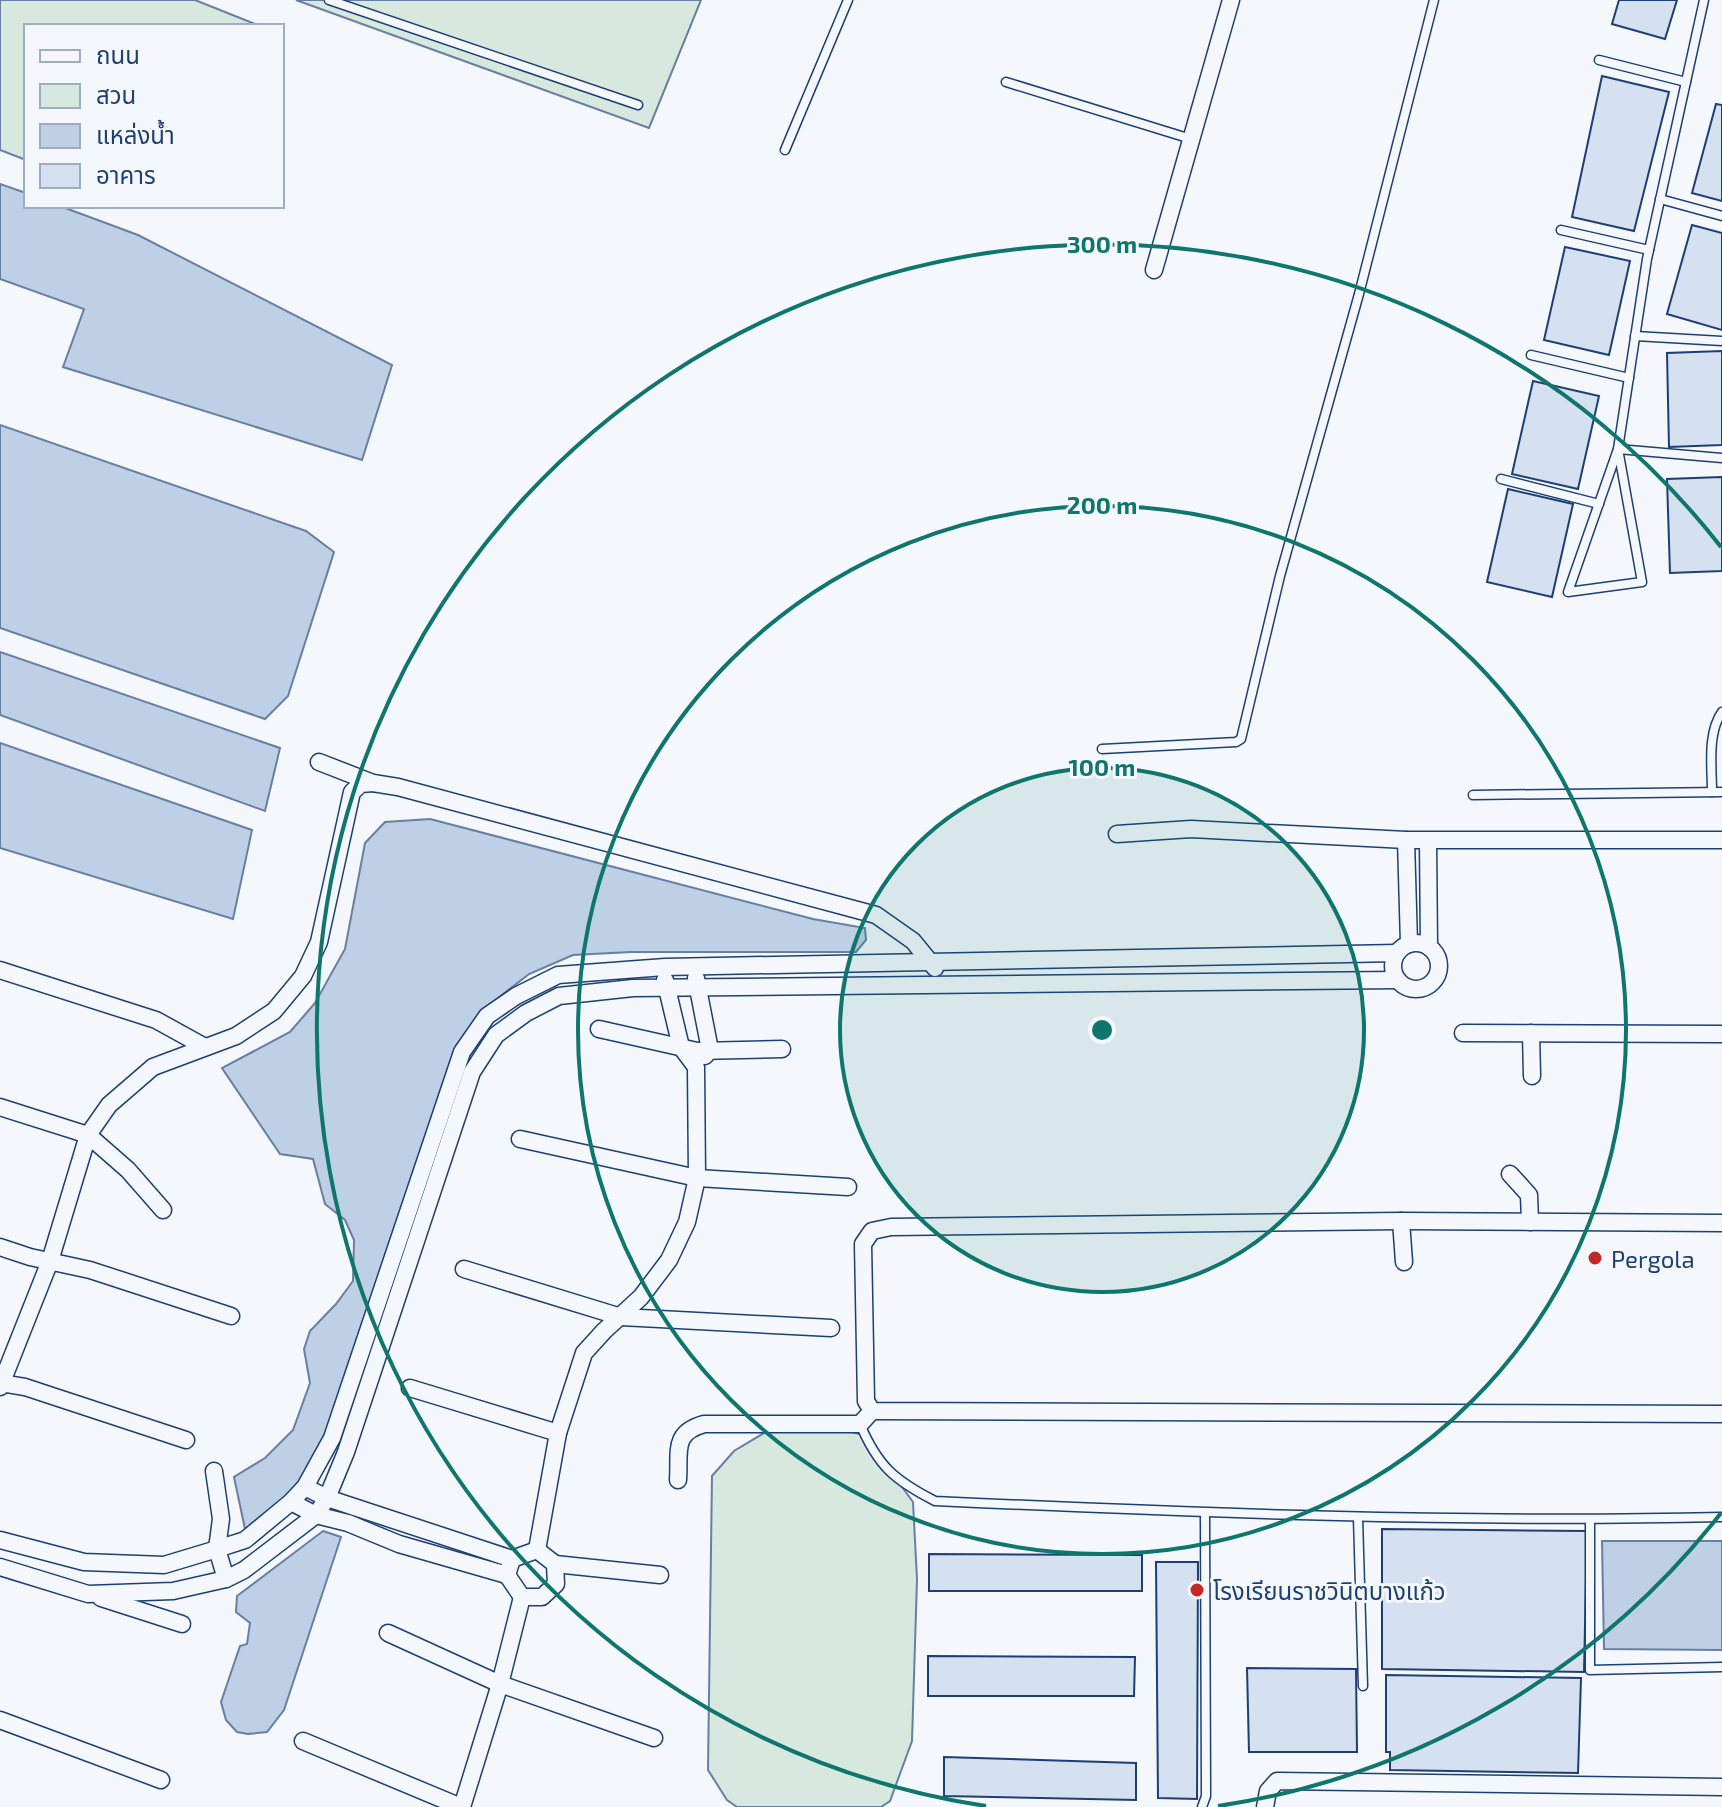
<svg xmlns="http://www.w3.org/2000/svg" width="1722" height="1807" font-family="'Exo 2','Noto Sans Thai',sans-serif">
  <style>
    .green { fill: #d7e8df; stroke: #687fa3; stroke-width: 2 }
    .water { fill: #bed0e5; stroke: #687fa3; stroke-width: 2 }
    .building { fill: #d5e0f0; stroke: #1d3f73; stroke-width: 2 }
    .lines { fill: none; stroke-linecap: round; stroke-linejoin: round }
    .service-casing { stroke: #1d3f73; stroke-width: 11 }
    .minor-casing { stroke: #1d3f73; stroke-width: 19 }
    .service { stroke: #f4f7fb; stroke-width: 8 }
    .minor { stroke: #f4f7fb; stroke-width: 16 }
    .ring { fill: none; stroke: #0f766e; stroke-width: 4 }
    .poi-dot { fill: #c62828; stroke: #f4f7fb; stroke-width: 3 }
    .labels { text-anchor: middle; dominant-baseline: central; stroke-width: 6; stroke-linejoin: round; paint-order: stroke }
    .poi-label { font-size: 24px; fill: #1d3f73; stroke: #f4f7fb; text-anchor: start }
    .centre { fill: #0f766e; stroke: #f4f7fb; stroke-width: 4 }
    .ring-label { font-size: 24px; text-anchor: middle; font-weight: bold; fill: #0f766e; stroke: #f4f7fb; stroke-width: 6; stroke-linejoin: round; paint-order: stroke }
  </style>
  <rect width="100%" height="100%" fill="#f4f7fb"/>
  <!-- green -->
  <g class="green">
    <polygon points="0,0 195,0 260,26 26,26 26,160 0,150"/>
    <polygon points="296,0 701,0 649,128"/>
    <polygon points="812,1423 864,1435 913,1502 917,1579 912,1741 890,1801 881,1807 737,1807 727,1800 708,1770 712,1476 734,1451 779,1424"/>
  </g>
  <!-- water -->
  <g class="water">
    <polygon points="0,184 26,193 26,206 60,206 138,235 392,365 362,460 63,367 84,309 0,279"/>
    <polygon points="0,425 306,531 334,552 288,696 265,719 0,628"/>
    <polygon points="0,652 280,748 265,811 0,715"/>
    <polygon points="0,743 252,830 233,919 0,848"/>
    <polygon points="430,819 813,919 865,928 866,940 856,952 631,952 573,955 529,974 488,1006 462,1050 327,1444 275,1513 245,1529 234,1477 265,1458 293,1430 310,1383 304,1349 310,1331 336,1304 353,1281 354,1240 345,1220 325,1204 313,1159 280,1154 222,1068 290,1032 315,1003 345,949 365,843 385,822"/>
    <polygon points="323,1531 341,1537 284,1710 267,1732 248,1734 237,1732 226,1720 221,1702 240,1646 247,1644 250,1623 236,1612 237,1596"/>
    <polygon points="1602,1541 1722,1541 1722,1650 1604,1649"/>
  </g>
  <!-- building -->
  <g class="building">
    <polygon points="1619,0 1677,0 1665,39 1612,24"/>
    <polygon points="1602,76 1669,92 1634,231 1572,217"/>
    <polygon points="1716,104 1722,105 1722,201 1692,193"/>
    <polygon points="1692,225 1722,233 1722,330 1667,314"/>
    <polygon points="1565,247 1630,261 1609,355 1544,340"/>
    <polygon points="1722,351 1722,445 1669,447 1667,353"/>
    <polygon points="1533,381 1599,396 1578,489 1512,474"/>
    <polygon points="1722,477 1722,571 1670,573 1667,479"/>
    <polygon points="1508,489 1573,504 1552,597 1487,582"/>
    <polygon points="1382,1529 1587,1531 1584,1672 1382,1669"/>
    <polygon points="929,1554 1142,1555 1142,1591 929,1591"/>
    <polygon points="1156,1562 1198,1562 1197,1799 1158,1798"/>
    <polygon points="928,1656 1135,1657 1134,1696 928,1696"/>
    <polygon points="1247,1668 1356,1669 1357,1752 1249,1752"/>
    <polygon points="1386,1675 1581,1678 1578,1773 1390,1770 1390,1752 1386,1752"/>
    <polygon points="944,1757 1136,1763 1136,1800 944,1796"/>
  </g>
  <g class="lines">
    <defs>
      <g id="service">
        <polyline points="329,0 638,105"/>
        <polyline points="1599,60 1686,82"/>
        <polyline points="1006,82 1191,139"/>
        <polyline points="785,150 848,0"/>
        <polyline points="1660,199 1722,216"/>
        <polyline points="1561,230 1649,250"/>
        <polyline points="1635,336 1722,341"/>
        <polyline points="1531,355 1629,378"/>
        <polyline points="1618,449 1642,582 1568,592 1618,449 1647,259 1704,0"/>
        <polyline points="1618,449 1722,458"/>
        <polyline points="1501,479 1599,504"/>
        <polyline points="1102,749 1236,742 1241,739 1280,576 1359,294 1434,0"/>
        <path d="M 1712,792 C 1712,767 1707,733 1722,712"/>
        <polyline points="1473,795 1722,792"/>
        <path d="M 860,1424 C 878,1466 894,1480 935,1501 C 1197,1513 1459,1523 1722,1517"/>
        <polyline points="1358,1518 1363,1686"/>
        <polyline points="1590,1520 1590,1670 1722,1667"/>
        <polyline points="1202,1807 1206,1796 1205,1514"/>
      </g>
      <g id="minor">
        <polyline points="1154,270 1231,0"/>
        <polyline points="319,762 373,783 398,787 876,915 913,941 935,968"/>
        <polyline points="1117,834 1191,829 1406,840 1722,840"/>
        <polyline points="1406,840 1409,944"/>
        <polyline points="1428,841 1429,947"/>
        <circle cx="1416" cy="966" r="23"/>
        <polyline points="0,970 156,1020 205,1047"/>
        <polyline points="696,978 710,1050 705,1056"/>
        <polyline points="599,1029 697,1051 782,1049"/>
        <polyline points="1463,1033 1722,1034"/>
        <polyline points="1531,1033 1532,1076"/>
        <polyline points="0,1107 88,1135 128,1170 163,1210"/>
        <polyline points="520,1139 697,1178 848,1187"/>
        <polyline points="1510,1174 1529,1195 1530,1222"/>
        <polyline points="1401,1221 1404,1262"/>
        <polyline points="1722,1223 1401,1221 891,1227 872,1231 863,1244 866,1401 872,1411 1722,1414"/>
        <polyline points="0,1247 30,1257 90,1270 231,1316"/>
        <polyline points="464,1269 621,1317 831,1328"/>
        <polyline points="0,1383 25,1387 186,1440"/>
        <polyline points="0,1387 50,1261 88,1135 109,1105 153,1067 236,1036 274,1011 303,976 319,942 352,792 361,784 373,783"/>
        <polyline points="410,1388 558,1433"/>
        <polyline points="214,1471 221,1519 217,1549 226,1579"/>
        <path d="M 678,1480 C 680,1451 672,1433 704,1424 L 860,1424 L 872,1411"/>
        <polyline points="305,1487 327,1498 512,1559"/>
        <polyline points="291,1502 316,1515 348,1523 399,1544 507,1575"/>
        <polyline points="0,1540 84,1562 164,1565 217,1549 245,1540 291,1502 305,1487 332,1438 462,1052 487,1016 516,996 558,975 665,967 1397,953"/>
        <polyline points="537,1550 558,1433 584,1353 604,1331 641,1297 669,1260 687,1222 697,1178 696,1067 681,1047 665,980"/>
        <polygon points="537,1550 555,1564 556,1584 542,1597 522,1597 507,1575 512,1559"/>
        <polyline points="555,1564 660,1575"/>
        <polyline points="0,1567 88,1594 173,1591 226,1579 244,1570 316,1515 327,1498 346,1452 472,1072 496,1035 526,1013 559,996 633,988 1397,980"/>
        <polyline points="101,1598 182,1624"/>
        <polyline points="388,1633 500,1684 654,1738"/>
        <polyline points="0,1720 161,1780"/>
        <polyline points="303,1741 461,1807"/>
        <polyline points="462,1807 500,1684 522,1597"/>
        <polyline points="1265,1807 1268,1791 1277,1781 1722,1787"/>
      </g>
    </defs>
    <!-- service casing -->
    <use href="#service" class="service-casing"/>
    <!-- minor casing -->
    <use href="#minor" class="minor-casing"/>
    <!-- service -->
    <use href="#service" class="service"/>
    <!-- minor -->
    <use href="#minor" class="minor"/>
  </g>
  <!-- distance rings -->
  <circle cx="1102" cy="1030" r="262" fill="#0f766e" fill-opacity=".12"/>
  <g class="ring">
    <circle cx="1102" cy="1030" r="262"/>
    <circle cx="1102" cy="1030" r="524"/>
    <path d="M1721 1513A785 785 0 0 1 1218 1806M986 1806A785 785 0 1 1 1721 547"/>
  </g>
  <!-- markers -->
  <g class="poi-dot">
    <circle cx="1595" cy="1258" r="8"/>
    <circle cx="1197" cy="1590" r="8"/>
  </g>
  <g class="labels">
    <!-- poi labels -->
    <g class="poi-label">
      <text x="1611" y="1258">Pergola</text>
      <text x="1213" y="1590">โรงเรียนราชวินิตบางแก้ว</text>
    </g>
  </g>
  <circle cx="1102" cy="1030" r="12" class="centre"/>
  <g class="ring-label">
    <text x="1102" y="253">300 m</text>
    <text x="1102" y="514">200 m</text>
    <text x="1102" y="776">100 m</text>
  </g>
  <!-- legend -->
  <rect x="24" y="24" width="260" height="184" fill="#f4f7fb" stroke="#9eadc5" stroke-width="2"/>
  <rect x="40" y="50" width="40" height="12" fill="#f4f7fb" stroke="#9eadc5" stroke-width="2"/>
  <text x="96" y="64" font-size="24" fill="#1d3f73">ถนน</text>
  <rect x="40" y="84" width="40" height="24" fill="#d7e8df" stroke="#9eadc5" stroke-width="2"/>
  <text x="96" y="104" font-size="24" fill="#1d3f73">สวน</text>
  <rect x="40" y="124" width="40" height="24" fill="#bed0e5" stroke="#9eadc5" stroke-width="2"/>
  <text x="96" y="144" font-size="24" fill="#1d3f73">แหล่งน้ำ</text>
  <rect x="40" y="164" width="40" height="24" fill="#d5e0f0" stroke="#9eadc5" stroke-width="2"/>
  <text x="96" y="184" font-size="24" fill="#1d3f73">อาคาร</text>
</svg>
